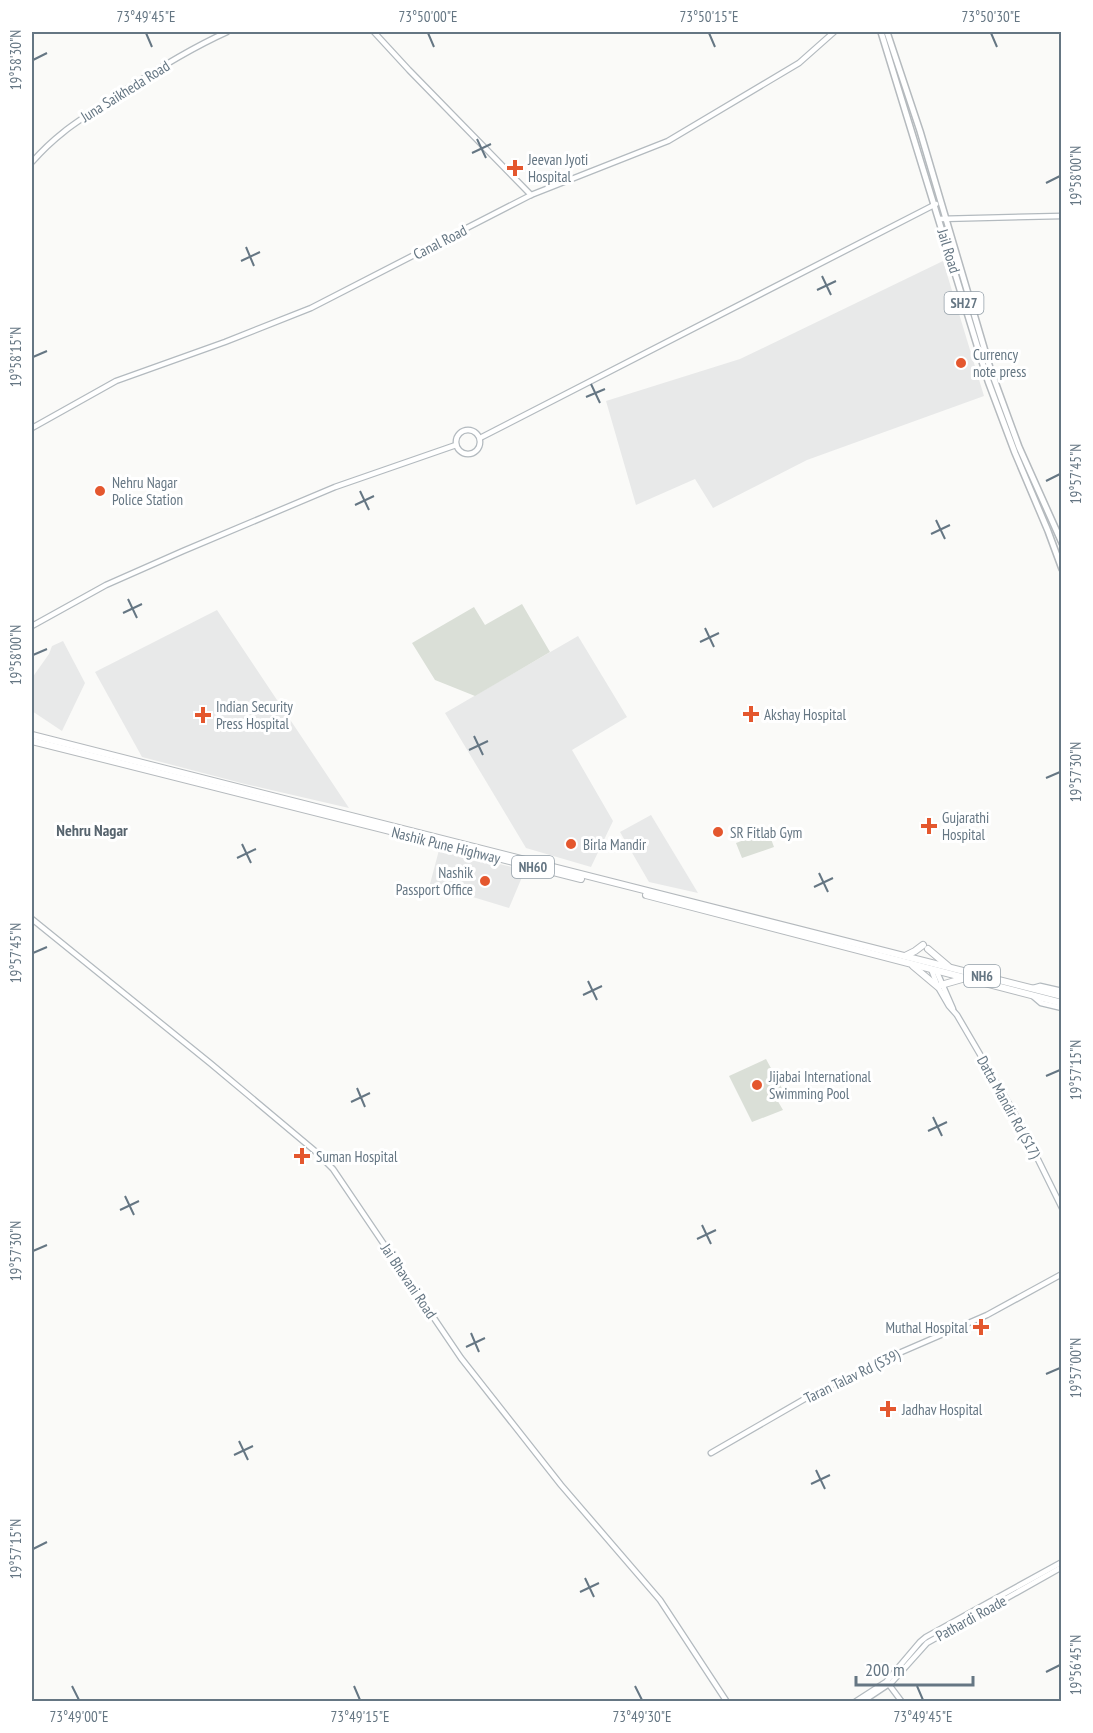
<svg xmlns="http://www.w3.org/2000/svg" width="1093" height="1733" font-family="'PT Sans Narrow',sans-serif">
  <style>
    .built { fill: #e8e9e9 }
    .green { fill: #dadfd7 }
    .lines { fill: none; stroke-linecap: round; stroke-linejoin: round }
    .secondary-casing { stroke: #b3babf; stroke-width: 7 }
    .primary-casing { stroke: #b5babe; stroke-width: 8 }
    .highway-casing { stroke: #b4b9bd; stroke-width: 8 }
    .secondary { stroke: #fff; stroke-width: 4.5 }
    .primary { stroke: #fff; stroke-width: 5 }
    .highway { stroke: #fff; stroke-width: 6 }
    .ticks { fill: none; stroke: #657683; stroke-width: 2 }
    .poi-dot { fill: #e4572e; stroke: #fff; stroke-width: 2 }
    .labels { text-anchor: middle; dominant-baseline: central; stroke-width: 6; stroke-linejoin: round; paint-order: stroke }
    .shield { fill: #fff; stroke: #939fa8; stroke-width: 1.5 }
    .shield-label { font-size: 14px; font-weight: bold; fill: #657683 }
    .street-label { font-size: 15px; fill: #657683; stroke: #fff }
    .poi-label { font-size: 15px; fill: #657683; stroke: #fff; text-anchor: start }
    .neighbourhood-label { font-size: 16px; font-weight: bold; fill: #57646e; stroke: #fff }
    .neatline { fill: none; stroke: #657683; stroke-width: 2 }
    .ticks-label { font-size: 15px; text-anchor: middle; fill: #657683 }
  </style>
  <rect width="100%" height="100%" fill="#fafaf8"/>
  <!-- built -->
  <g class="built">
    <polygon points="943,261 984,396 807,460 713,508 695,479 636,505 606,401 740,359"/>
    <polygon points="217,610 349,808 245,784 142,757 95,672"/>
    <polygon points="578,636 627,717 572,750 613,821 591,867 526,848 445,713"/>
    <polygon points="63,641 85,683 62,731 32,711 32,678 49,654 52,646"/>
    <polygon points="651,815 698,893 649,882 620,832"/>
    <polygon points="439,850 525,870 509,908 430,884"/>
  </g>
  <!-- green -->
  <g class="green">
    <polygon points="522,604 550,652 475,696 435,680 412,643 474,607 485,625"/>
    <polygon points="768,831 774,847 742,858 736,843"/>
    <polygon points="766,1059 785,1094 776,1098 783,1110 752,1122 729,1076"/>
  </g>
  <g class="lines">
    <defs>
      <g id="secondary">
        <polyline points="374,32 409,70 531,195"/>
        <path d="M 32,162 C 60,130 84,118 119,94 C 154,71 189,49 227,32"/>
        <polyline points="939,219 1062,216"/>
        <polyline points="32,428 116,381 225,342 311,308 531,195 668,141 799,63 834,32"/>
        <circle cx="468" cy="442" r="12"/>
        <polyline points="480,438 936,204"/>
        <polyline points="32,626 106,585 183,551 335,487 456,445"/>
        <polyline points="32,919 210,1063 315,1151 333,1169 461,1358 561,1485 660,1600 727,1702"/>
        <polyline points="931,969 938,987 949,1006 957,1015 1019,1121 1062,1208"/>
        <polyline points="936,970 953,1009"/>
        <polyline points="1033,988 1040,986 1062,991"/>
        <polyline points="1034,997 1041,1003 1062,1008"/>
        <polyline points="711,1453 815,1393 883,1360 987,1315 1062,1274"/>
        <polyline points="887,1682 902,1702"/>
        <polyline points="855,1702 886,1682 920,1642 926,1637 1062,1562"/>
        <polyline points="862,1702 892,1682 927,1643 1062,1567"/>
      </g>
      <g id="primary">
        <polyline points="881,32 988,381 1015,453 1048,531 1062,569"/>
        <polyline points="887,32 920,131 990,368 1019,447 1062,543"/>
      </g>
      <g id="highway">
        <polyline points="32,735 1062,996"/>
        <polyline points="32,741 581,879"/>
        <polyline points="646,895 1062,1003"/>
        <polyline points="928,949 948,966"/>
        <polyline points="905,956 915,951 923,945"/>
        <polyline points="913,966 938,987"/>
        <polyline points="941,985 962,979"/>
      </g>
    </defs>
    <!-- secondary casing -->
    <use href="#secondary" class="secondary-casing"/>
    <!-- primary casing -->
    <use href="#primary" class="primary-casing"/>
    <!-- highway casing -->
    <use href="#highway" class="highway-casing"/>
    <!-- secondary -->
    <use href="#secondary" class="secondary"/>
    <!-- primary -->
    <use href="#primary" class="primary"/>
    <!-- highway -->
    <use href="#highway" class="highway"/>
  </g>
  <!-- ticks -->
  <path class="ticks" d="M 146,33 L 152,47M 428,33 L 434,47M 709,33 L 715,47M 991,33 L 997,47M 33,60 L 47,53M 477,139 L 486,158M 472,153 L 491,144M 1046,183 L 1060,176M 246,247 L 254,266M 241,261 L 260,252M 822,276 L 831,295M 817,290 L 836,281M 33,357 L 47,351M 591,384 L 600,403M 586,397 L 605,389M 1046,481 L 1060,474M 360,491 L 369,510M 355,505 L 374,496M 936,520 L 945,539M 931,534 L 950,525M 128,599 L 137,618M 123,613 L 142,604M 705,628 L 714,647M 700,642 L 719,633M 33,655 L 47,649M 474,736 L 483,755M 469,750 L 488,741M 1046,778 L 1060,772M 242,844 L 251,863M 237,858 L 256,849M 819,873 L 828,892M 814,887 L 833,878M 33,953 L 47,947M 588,981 L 597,1000M 583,995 L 602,986M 1046,1076 L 1060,1070M 357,1088 L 365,1107M 351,1102 L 370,1093M 933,1117 L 942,1136M 928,1131 L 947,1122M 125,1196 L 134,1215M 120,1210 L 139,1201M 702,1225 L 711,1244M 697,1239 L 716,1230M 33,1251 L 47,1245M 471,1333 L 479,1352M 466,1347 L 485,1338M 1046,1374 L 1060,1368M 239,1441 L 248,1460M 234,1455 L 253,1446M 816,1470 L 825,1489M 811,1484 L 830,1475M 33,1549 L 47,1542M 585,1578 L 594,1597M 580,1592 L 599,1583M 1046,1672 L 1060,1665M 72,1686 L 79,1700M 354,1686 L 360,1700M 635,1686 L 642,1700M 917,1686 L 923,1700"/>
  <!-- markers -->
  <g class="poi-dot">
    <path d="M512 159h6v6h6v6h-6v6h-6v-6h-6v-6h6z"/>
    <circle cx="961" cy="363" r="6"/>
    <circle cx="100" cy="491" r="6"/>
    <path d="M748 705h6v6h6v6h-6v6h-6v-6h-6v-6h6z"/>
    <path d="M200 706h6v6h6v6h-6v6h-6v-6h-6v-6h6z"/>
    <path d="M926 817h6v6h6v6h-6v6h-6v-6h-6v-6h6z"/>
    <circle cx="718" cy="832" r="6"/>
    <circle cx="571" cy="844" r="6"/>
    <circle cx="485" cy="881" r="6"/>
    <circle cx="757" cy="1085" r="6"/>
    <path d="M299 1147h6v6h6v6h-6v6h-6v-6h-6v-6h6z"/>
    <path d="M978 1318h6v6h6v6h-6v6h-6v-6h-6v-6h6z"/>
    <path d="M885 1400h6v6h6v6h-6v6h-6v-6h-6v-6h6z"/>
  </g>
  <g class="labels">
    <!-- shield labels -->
    <g class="shield">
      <rect x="944.5" y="292" width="39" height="22" rx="4.5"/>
      <rect x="512" y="856" width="42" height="22" rx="4.5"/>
      <rect x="964" y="965" width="36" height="22" rx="4.5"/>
    </g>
    <g class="shield-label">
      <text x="964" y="303">SH27</text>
      <text x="533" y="867">NH60</text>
      <text x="982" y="976">NH6</text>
    </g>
    <!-- street labels -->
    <g class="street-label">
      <text transform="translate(125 91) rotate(-32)">Juna Saikheda Road</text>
      <text transform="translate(440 242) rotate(-27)">Canal Road</text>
      <text transform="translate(949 251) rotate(73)">Jail Road</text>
      <text transform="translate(446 845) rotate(14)">Nashik Pune Highway</text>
      <text transform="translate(1009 1107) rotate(61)">Datta Mandir Rd (S17)</text>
      <text transform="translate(409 1281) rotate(56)">Jai Bhavani Road</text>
      <text transform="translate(852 1376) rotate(-26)">Taran Talav Rd (S39)</text>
      <text transform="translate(971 1618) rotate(-29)">Pathardi Roade</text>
    </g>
    <!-- poi labels -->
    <g class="poi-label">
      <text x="528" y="159">Jeevan Jyoti<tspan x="528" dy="17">Hospital</tspan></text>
      <text x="973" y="354">Currency<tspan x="973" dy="17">note press</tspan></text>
      <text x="112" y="482">Nehru Nagar<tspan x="112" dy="17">Police Station</tspan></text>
      <text x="216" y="706">Indian Security<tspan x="216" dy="17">Press Hospital</tspan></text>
      <text x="764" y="714">Akshay Hospital</text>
      <text x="942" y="817">Gujarathi<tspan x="942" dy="17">Hospital</tspan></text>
      <text x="730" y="832">SR Fitlab Gym</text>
      <text x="583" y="844">Birla Mandir</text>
      <text x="473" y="872" text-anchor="end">Nashik<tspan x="473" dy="17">Passport Office</tspan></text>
      <text x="769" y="1076">Jijabai International<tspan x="769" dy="17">Swimming Pool</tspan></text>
      <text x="316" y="1156">Suman Hospital</text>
      <text x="968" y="1327" text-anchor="end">Muthal Hospital</text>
      <text x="902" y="1409">Jadhav Hospital</text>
    </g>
    <!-- neighbourhood labels -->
    <g class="neighbourhood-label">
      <text x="92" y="830">Nehru Nagar</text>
    </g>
  </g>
  <!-- border -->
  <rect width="1093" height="1733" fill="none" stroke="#ffffff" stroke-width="66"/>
  <!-- scale -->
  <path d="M856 1676v9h117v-9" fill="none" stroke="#657683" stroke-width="3"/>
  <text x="865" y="1676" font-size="18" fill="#657683" stroke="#ffffff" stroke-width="4.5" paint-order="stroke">200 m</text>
  <rect x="33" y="33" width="1027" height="1667" class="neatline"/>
  <g class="ticks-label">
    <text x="146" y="22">73°49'45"E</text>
    <text x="428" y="22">73°50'00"E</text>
    <text x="709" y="22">73°50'15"E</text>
    <text x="991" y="22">73°50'30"E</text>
    <text transform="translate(16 60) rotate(-90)" y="5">19°58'30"N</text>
    <text transform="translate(1076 176) rotate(-90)" y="5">19°58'00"N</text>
    <text transform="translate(16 357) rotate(-90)" y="5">19°58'15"N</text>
    <text transform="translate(1076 474) rotate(-90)" y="5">19°57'45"N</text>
    <text transform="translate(16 655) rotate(-90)" y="5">19°58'00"N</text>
    <text transform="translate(1076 772) rotate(-90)" y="5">19°57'30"N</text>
    <text transform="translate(16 953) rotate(-90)" y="5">19°57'45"N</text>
    <text transform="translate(1076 1070) rotate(-90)" y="5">19°57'15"N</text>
    <text transform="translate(16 1251) rotate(-90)" y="5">19°57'30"N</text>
    <text transform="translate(1076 1368) rotate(-90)" y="5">19°57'00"N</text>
    <text transform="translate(16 1549) rotate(-90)" y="5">19°57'15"N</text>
    <text transform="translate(1076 1665) rotate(-90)" y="5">19°56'45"N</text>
    <text x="79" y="1722">73°49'00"E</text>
    <text x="360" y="1722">73°49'15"E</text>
    <text x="642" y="1722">73°49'30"E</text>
    <text x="923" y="1722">73°49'45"E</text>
  </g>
</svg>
